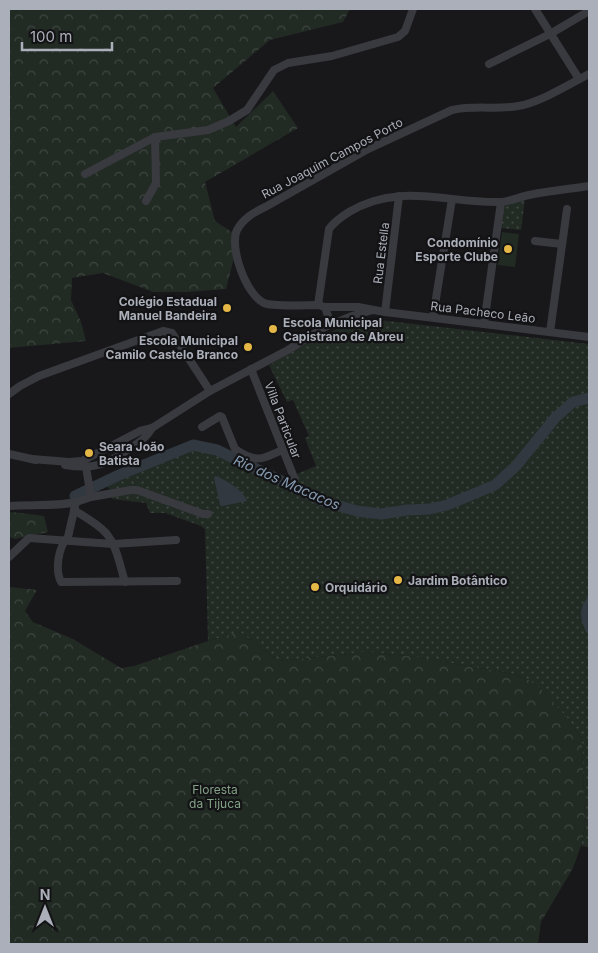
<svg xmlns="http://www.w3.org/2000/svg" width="598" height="953" font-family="Inter,sans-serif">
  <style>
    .grass { fill: url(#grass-dots) }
    .forest { fill: url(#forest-crowns) }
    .pitch { fill: #222a24 }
    .water { fill: #31383f }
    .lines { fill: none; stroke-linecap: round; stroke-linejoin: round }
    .river { stroke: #31383f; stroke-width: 11 }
    .minor { stroke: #393a3f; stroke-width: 8 }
    .poi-dot { fill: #e4b746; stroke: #131315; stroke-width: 2 }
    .labels { text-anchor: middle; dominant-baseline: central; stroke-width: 4.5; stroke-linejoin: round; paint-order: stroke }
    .street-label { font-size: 12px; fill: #abafb9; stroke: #131315 }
    .poi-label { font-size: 12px; font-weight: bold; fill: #abafb9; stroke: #131315; text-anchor: start }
    .park-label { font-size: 12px; fill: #84a287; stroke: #131315 }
    .water-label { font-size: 14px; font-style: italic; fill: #859ab1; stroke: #131315 }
  </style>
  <defs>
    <pattern id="grass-dots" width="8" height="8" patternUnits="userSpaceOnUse" patternTransform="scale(1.25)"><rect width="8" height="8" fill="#222a24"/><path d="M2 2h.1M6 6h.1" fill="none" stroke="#3f4642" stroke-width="1.8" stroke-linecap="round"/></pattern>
    <pattern id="forest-crowns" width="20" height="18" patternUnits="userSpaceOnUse" patternTransform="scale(1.25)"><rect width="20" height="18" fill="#222a24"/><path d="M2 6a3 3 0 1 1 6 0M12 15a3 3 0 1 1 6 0" fill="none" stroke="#3f4642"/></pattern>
  </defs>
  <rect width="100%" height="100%" fill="#18181a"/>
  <!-- grass -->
  <g class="grass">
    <polygon points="525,199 521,230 501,228 504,206"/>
    <polygon points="362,318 589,344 589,847 581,846 585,827 582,740 568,719 543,691 529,680 514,674 409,656 367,652 279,661 240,632 208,641 205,529 201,526 165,513 150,513 146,503 112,499 107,483 194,446 277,482 316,466 305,438 309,436 293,400 287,402 269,365 313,340"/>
  </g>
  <!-- forest -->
  <g class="forest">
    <polygon points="9,9 350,9 343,22 270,40 213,88 236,127 273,91 298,128 205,182 215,221 235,234 236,250 226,289 188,292 153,292 103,273 72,278 71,300 81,322 86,341 9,348"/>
    <polygon points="9,512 22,513 44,516 48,532 15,539 9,537"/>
    <polygon points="10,587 37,590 25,611 33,622 73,639 121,668 134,666 208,641 240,632 279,661 367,652 409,656 514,674 529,680 543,691 568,719 582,740 585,827 581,846 573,868 541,922 538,944 9,944 9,589"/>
  </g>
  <!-- pitch -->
  <polygon class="pitch" points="502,232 519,234 515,267 498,265"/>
  <!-- water -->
  <g class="water">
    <path d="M 216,476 C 226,480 244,491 247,501 L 222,506 L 220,505 L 214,478 Z"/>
    <path d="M 589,596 L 589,636 C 580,623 577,608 589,596 Z"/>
  </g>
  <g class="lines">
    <!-- river -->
    <polyline class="river" points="75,496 119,475 193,445 217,450 325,502 357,511 381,514 407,510 430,509 447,505 495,485 516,466 555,418 573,402 589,398"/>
    <!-- minor -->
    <g class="minor">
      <polyline points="535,9 579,79"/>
      <polyline points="489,64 550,34 589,11"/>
      <path d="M 589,74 C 570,84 539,103 518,106 C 497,110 474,105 452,110 L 368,149 L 267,206 C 255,212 244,217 237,230 C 229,247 246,295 264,303 C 273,307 306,305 318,305 L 325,307 L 358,307 L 385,312 L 589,337"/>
      <polyline points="85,174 155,137 208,130 229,121 247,110 274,70 288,63 332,56 398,37 405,31 413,9"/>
      <polyline points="146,201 156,183 155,137"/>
      <polyline points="535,241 562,244"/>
      <path d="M 318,305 L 329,229 C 335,221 341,217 349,212 C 398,182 447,203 499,202 C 509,202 519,197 529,195 C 549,191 569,189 589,186"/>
      <polyline points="325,307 331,325"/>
      <polyline points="385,312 399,196"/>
      <polyline points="433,317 452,199"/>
      <polyline points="484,324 501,202"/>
      <polyline points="550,332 567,209"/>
      <polyline points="251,369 295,480"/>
      <polyline points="9,394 20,386 39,376 163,331 172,333 210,391"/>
      <path d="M 202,427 L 220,416 L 222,417 L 235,449 C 256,463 261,460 282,450"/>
      <polyline points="9,454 36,460"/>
      <polyline points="32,459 69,462 82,461 140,431 152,428 210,391 288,350 325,327 352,316 373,310"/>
      <path d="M 65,465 C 95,470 108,464 132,447 C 141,441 147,437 152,428"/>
      <polyline points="86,467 91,497"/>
      <path d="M 9,506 C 31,504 54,507 76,502"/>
      <path d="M 74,510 C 85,517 98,524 106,533 C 117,546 120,566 125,582"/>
      <polyline points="9,557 29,538 113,544 176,540"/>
      <path d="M 177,581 L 61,582 C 55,570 58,547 68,537 L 76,502 L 91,497 L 131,490 L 137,490 L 203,514 L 208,514"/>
    </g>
  </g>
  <!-- markers -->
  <g class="poi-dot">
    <circle cx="508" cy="249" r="5"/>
    <circle cx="227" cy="308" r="5"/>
    <circle cx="273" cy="329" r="5"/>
    <circle cx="248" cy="347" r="5"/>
    <circle cx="89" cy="453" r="5"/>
    <circle cx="398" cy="580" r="5"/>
    <circle cx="315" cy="587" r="5"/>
  </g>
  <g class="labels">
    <!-- street labels -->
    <g class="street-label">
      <text transform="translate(332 158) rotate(-28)">Rua Joaquim Campos Porto</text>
      <text transform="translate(381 253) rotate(-83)">Rua Estella</text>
      <text transform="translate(483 312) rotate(7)">Rua Pacheco Leão</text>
      <text transform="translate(283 420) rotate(69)">Villa Particular</text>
    </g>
    <!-- poi labels -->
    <g class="poi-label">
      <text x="498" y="242" text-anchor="end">Condomínio<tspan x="498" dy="14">Esporte Clube</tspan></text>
      <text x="217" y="301" text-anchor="end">Colégio Estadual<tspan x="217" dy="14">Manuel Bandeira</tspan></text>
      <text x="283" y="322">Escola Municipal<tspan x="283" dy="14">Capistrano de Abreu</tspan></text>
      <text x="238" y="340" text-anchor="end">Escola Municipal<tspan x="238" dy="14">Camilo Castelo Branco</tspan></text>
      <text x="99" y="446">Seara João<tspan x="99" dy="14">Batista</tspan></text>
      <text x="408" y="580">Jardim Botântico</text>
      <text x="325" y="587">Orquidário</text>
    </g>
    <!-- park labels -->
    <g class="park-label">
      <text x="215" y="789">Floresta<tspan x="215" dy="14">da Tijuca</tspan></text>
    </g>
    <!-- water labels -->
    <g class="water-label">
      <text transform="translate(287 482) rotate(24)">Rio dos Macacos</text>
    </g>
  </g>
  <!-- border -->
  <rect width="598" height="953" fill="none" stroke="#abafb9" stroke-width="20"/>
  <!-- north arrow -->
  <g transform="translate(45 908)" stroke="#131315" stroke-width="4" paint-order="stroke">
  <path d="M0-4L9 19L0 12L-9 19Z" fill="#abafb9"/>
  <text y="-8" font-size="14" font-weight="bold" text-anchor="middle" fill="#abafb9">N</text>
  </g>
  <!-- scale -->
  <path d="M22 42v8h90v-8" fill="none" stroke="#abafb9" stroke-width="2.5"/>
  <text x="30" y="42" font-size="15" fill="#abafb9" stroke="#131315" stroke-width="4" paint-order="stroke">100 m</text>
</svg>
